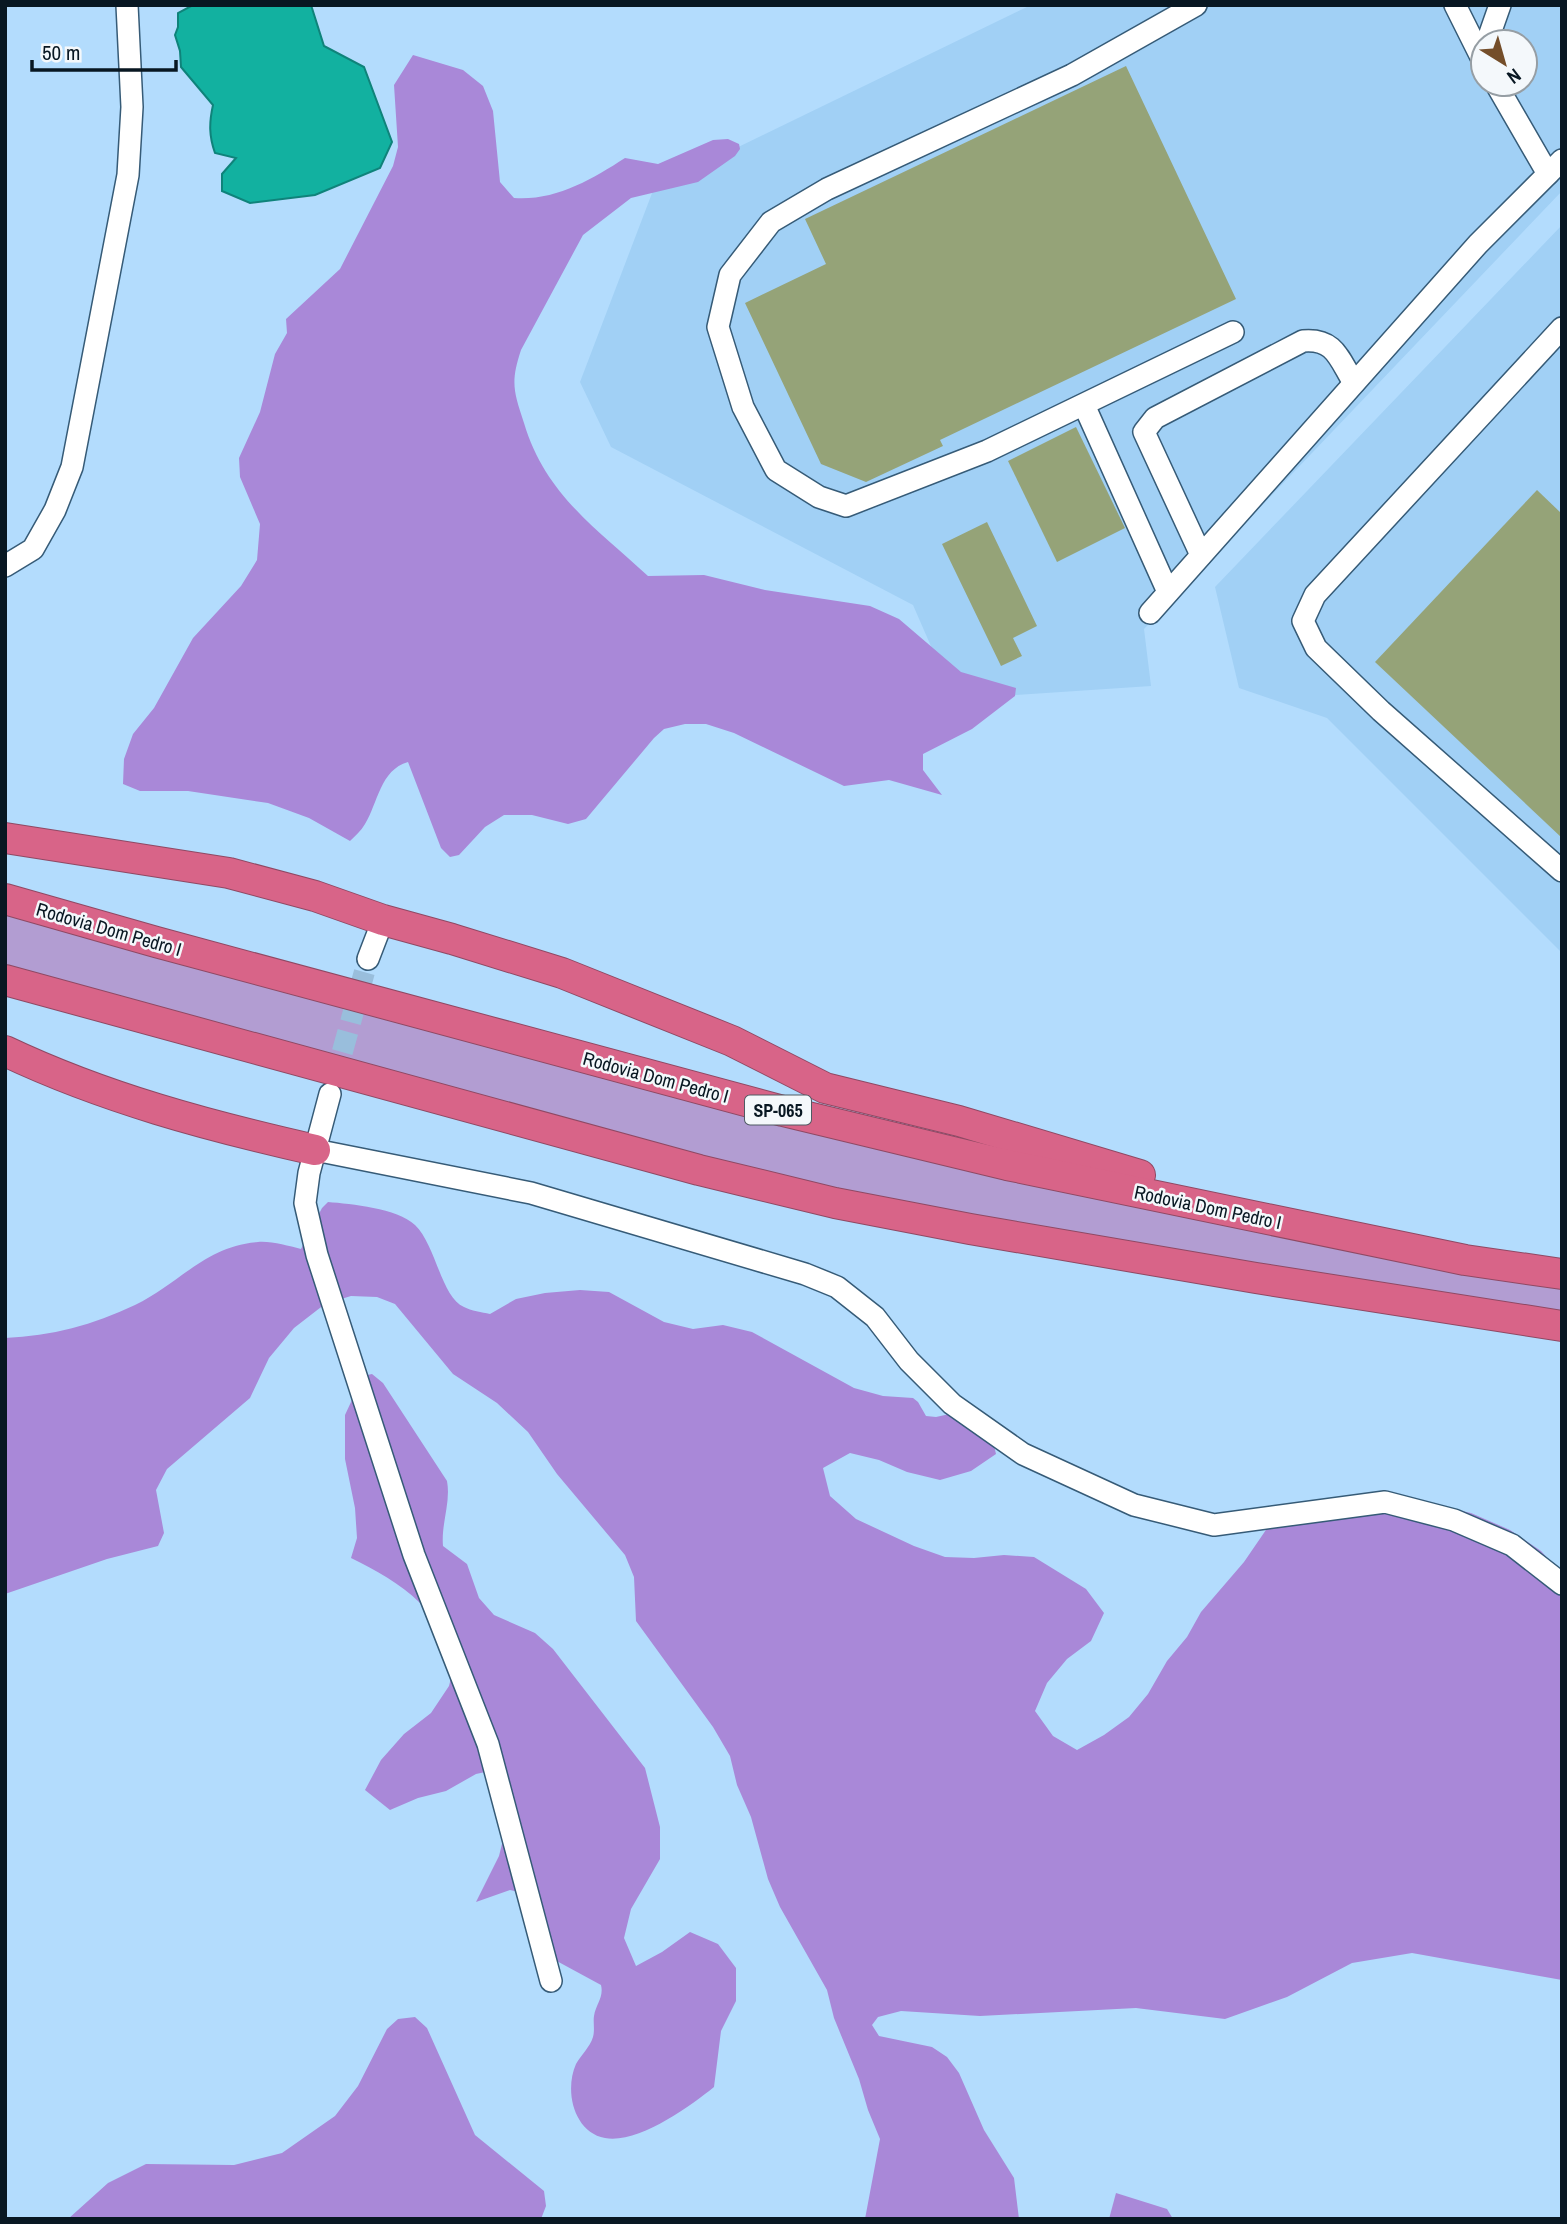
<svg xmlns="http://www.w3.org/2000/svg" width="1567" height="2224" font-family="'Archivo Narrow',sans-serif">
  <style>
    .built { fill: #a1d0f5; fill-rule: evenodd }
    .green { fill: #b29dd2 }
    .forest { fill: #a988d8 }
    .water { fill: #12b1a0; stroke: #0f837a; stroke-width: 2 }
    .building { fill: #95a378 }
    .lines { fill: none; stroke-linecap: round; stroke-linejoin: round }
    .minor-tunnel { stroke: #99bedc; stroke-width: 21; stroke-dasharray: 21 10; stroke-linecap: butt }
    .minor-casing { stroke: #365b77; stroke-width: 24 }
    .highway-casing { stroke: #8f4964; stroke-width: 32 }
    .minor { stroke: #fff; stroke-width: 21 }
    .highway { stroke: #d86488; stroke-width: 30 }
    .labels { text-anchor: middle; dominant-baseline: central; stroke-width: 5; stroke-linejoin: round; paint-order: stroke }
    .shield { fill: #f4f8fb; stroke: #4f5a63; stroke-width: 2 }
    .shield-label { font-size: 18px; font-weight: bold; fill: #081722 }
    .street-label { font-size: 19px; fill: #081722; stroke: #f4f8fb }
  </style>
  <rect width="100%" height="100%" fill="#b3dcfd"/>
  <!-- built -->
  <g class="built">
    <path d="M 1031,5 L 1562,5 L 1562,191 L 1144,629 L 1151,686 L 954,699 L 913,605 L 611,447 L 580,382 L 654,188 ZM 1483,42 L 1525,42 L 1525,84 L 1483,84 Z"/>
    <polygon points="1562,225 1562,953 1327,718 1239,688 1215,587"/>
  </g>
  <!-- green -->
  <polygon class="green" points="5,911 1562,1284 1562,1313 1079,1235 819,1186 678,1151 5,968"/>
  <!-- forest -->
  <g class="forest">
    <path d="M 413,55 L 463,70 L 483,86 L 493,111 L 500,182 L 514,198 C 555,201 591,180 625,158 L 658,164 L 713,140 L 728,139 L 739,144 L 740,149 L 735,156 L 698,182 L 631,198 L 583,235 L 521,350 C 510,383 514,392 524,423 C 545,494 596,528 648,576 L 704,575 L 765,590 L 870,606 L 899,619 L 961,672 L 1016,688 L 1015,696 L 972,729 L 923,754 L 923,770 L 942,795 L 889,780 L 844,786 L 734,733 L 706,724 L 685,724 L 664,729 L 654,738 L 586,819 L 568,824 L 532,815 L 504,815 L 485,827 L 459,855 L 450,857 L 441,848 L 408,762 C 380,770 378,803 365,824 C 361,831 355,836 350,841 L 309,818 L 268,803 L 188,791 L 140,791 L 123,784 L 124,759 L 133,734 L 154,708 L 193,638 L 241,586 L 257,560 L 260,524 L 240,477 L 239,458 L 260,412 L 275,354 L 287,333 L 286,319 L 340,269 L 393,166 L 398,147 L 394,85 Z"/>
    <path d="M 328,1202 C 351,1204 397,1208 415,1225 C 436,1245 441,1297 464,1307 C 471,1311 482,1312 490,1314 L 516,1299 L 545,1293 L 580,1290 L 609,1292 L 664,1322 L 693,1329 L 723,1325 L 752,1332 L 854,1388 L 883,1396 L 913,1398 L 918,1402 L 926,1416 L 936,1417 L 963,1411 L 989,1425 L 996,1454 L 971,1471 L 940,1480 L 907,1472 L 879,1460 L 850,1453 L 823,1468 L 830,1496 L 856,1519 L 914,1546 L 945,1557 L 974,1558 L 1004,1555 L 1034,1557 L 1086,1589 L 1104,1613 L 1091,1641 L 1067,1659 L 1047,1683 L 1035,1711 L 1053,1736 L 1077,1750 L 1104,1735 L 1129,1717 L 1148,1694 L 1167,1661 L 1187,1637 L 1201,1612 L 1244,1562 L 1281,1508 L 1388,1495 L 1471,1513 L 1510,1530 L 1541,1551 L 1562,1574 L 1562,1980 L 1412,1953 L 1352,1963 L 1287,1997 L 1225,2019 L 1136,2008 L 980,2016 L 901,2011 L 878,2017 L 872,2025 L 879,2036 L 932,2047 L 947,2057 L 959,2073 L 984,2130 L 1014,2178 L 1019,2219 L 865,2219 L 880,2139 L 868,2110 L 859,2079 L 834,2018 L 827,1990 L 780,1907 L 768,1879 L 751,1817 L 737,1785 L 730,1756 L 713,1727 L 636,1621 L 634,1577 L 625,1555 L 557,1474 L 528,1432 L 497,1403 L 453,1374 L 395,1304 L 377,1297 L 351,1296 L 325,1304 L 294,1328 L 269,1358 L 250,1398 L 167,1469 L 156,1490 L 164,1533 L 158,1546 L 107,1559 L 5,1594 L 5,1338 C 52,1336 93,1325 135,1305 C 179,1284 205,1246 258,1242 C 272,1241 288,1246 301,1249 L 322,1208 Z"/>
    <path d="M 372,1374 L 383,1383 L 447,1481 C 451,1503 441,1523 443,1546 L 467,1564 L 479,1598 L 494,1615 L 535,1633 L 553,1649 L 645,1768 L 660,1827 L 660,1859 L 631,1909 L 624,1938 L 636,1966 L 662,1952 L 690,1932 L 718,1944 L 736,1968 L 736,2001 L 721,2031 L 714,2087 C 689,2107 638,2144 605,2138 C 574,2132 564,2091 576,2064 C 581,2055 590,2047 593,2037 C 595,2030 593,2022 594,2016 C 596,2004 604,1997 601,1985 L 542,1953 L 523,1893 L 510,1890 L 476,1902 L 499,1856 L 506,1828 L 504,1768 L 476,1774 L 446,1791 L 418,1798 L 390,1810 L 365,1790 L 381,1760 L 404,1734 L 431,1713 L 449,1686 L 456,1658 C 445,1639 435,1618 420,1603 C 400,1583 375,1570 351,1558 L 357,1538 L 355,1508 L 345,1459 L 345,1415 L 363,1376 Z"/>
    <polygon points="415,2017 427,2028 475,2135 544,2191 546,2206 541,2219 68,2219 108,2183 146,2164 234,2165 282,2153 335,2116 358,2086 387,2029 398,2019"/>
    <polygon points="1116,2193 1167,2209 1173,2219 1109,2219"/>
  </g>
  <!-- water -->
  <path class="water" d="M 193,5 L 311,5 L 324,46 L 364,67 L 392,142 L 380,168 L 315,195 L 250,203 L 222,191 L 222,174 L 236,158 L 215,153 C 209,136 209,123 213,105 L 181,67 L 180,51 L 175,35 L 178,27 L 178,13 Z"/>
  <!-- building -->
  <g class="building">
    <polygon points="1126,66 1236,299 940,440 943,446 866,482 821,464 745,303 826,264 805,219"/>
    <polygon points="1076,427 1125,528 1057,562 1008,461"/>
    <polygon points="1537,490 1562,514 1562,838 1375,662"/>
    <polygon points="987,522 1037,626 1013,638 1022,656 1001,666 942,544"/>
  </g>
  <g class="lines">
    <!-- minor-tunnel -->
    <polyline class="minor-tunnel" points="334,1082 368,959"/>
    <defs>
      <g id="minor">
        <polyline points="1196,5 1072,75 827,189 771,222 730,275 718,327 743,407 776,470 819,497 846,506 987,451 1233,332"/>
        <polyline points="1455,5 1483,61"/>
        <polyline points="1487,42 1500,5"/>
        <polyline points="1496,84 1548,174"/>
        <polyline points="1562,328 1315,595 1303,621 1316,648 1381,711 1562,871"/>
        <polyline points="1084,405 1168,592"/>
        <path d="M 1201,555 L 1144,432 L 1155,418 L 1303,341 C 1335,338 1339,359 1354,383"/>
        <polyline points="5,566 33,549 55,510 72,467 128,175 132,107 127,5"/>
        <polyline points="1150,613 1478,244 1562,160"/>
        <polyline points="368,959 383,920"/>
        <polyline points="330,1094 309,1173 305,1203 317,1255 414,1555 488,1744 551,1981"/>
        <polyline points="315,1150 531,1193 805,1274 837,1287 875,1317 909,1361 952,1404 1023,1454 1134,1505 1214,1525 1385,1502 1454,1520 1512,1545 1562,1584"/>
      </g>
      <g id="highway">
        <polyline points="5,838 229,873 315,896 383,920 452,939 562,973 732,1041 825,1088 959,1121 1140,1175"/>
        <polyline points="5,899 156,942 783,1111 1007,1165 1465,1260 1562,1274"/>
        <polyline points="5,980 699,1170 835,1203 970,1229 1256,1278 1562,1326"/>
        <path d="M 5,1051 C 104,1098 209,1126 315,1150"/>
      </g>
    </defs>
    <!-- minor casing -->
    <use href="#minor" class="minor-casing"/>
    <!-- highway casing -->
    <use href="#highway" class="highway-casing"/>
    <!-- minor -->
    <use href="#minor" class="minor"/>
    <!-- highway -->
    <use href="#highway" class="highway"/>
  </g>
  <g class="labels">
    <!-- shield labels -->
    <rect class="shield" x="745" y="1095.5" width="66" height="29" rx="5"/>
    <g class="shield-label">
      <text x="778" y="1110">SP-065</text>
    </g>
    <!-- street labels -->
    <g class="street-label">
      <text transform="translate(109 929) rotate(16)">Rodovia Dom Pedro I</text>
      <text transform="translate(656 1077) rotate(15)">Rodovia Dom Pedro I</text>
      <text transform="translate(1208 1207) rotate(12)">Rodovia Dom Pedro I</text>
    </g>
  </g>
  <!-- border -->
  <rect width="1567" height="2224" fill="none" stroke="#081722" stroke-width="14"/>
  <!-- north arrow -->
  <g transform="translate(1504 63) rotate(143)"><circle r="33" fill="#f4f8fb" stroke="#969ea4" stroke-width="2"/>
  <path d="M0-5L12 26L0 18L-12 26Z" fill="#744e2a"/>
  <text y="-10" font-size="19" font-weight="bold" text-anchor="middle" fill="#081722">N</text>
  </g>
  <!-- scale -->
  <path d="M32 60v10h144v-10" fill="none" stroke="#081722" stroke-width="3.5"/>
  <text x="42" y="60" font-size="21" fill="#081722" stroke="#f4f8fb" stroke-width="5" paint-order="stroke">50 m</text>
</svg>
